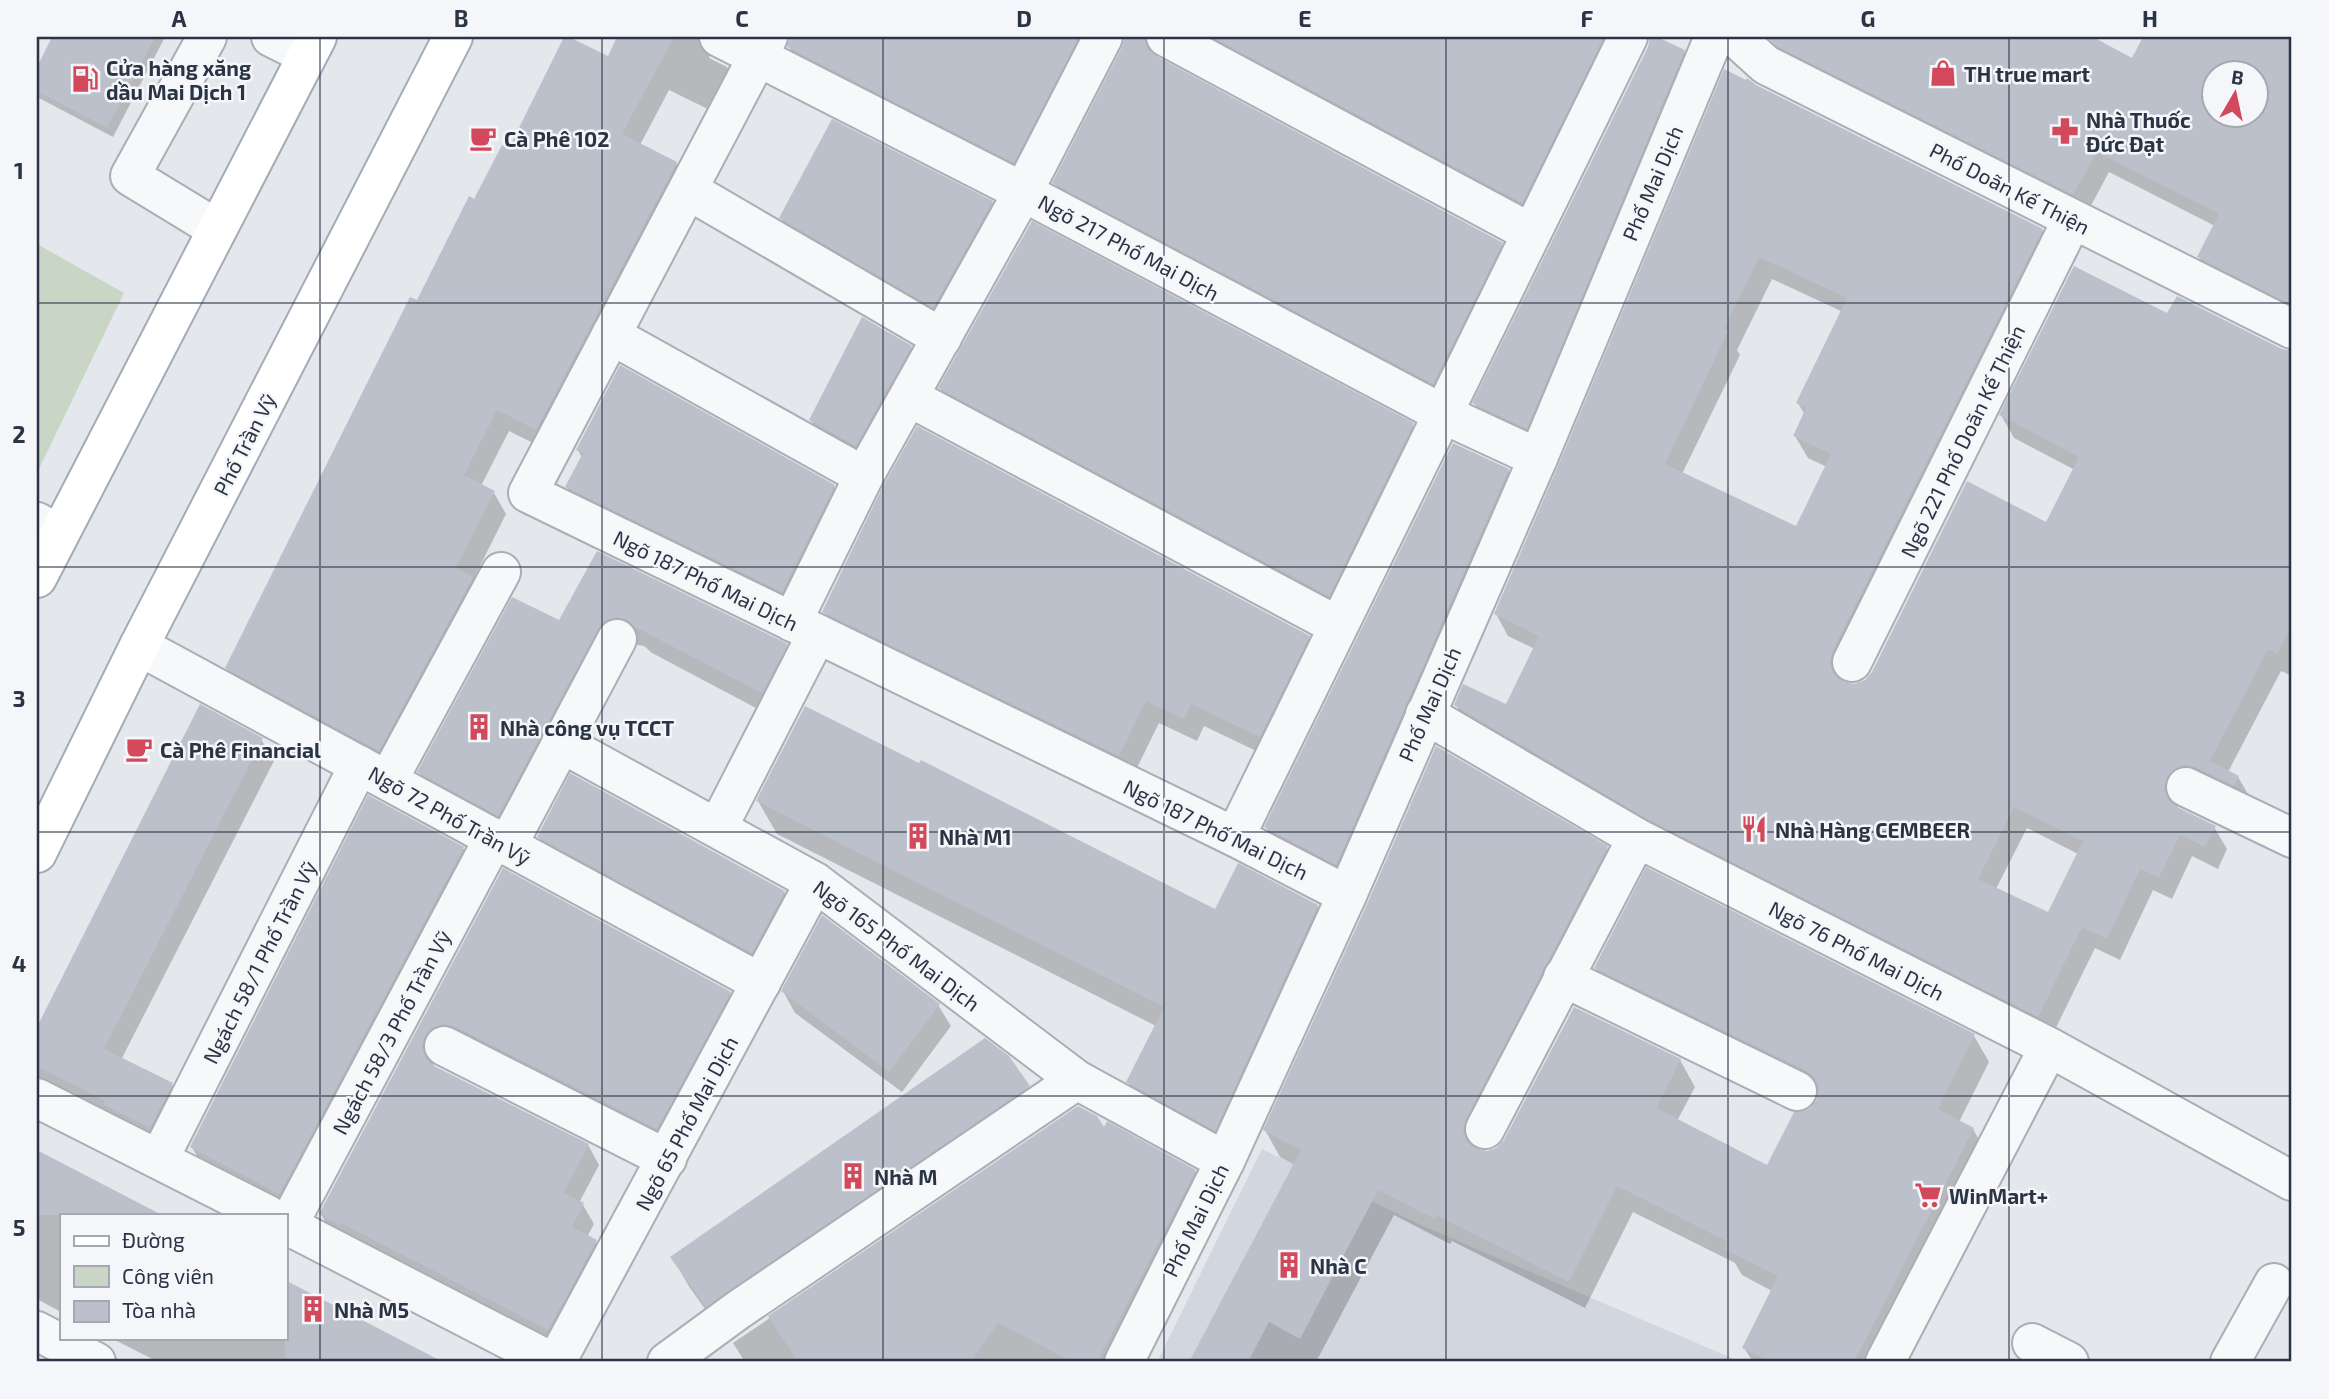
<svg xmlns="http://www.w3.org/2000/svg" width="2329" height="1399" font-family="'Exo 2',sans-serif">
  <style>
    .built { fill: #d2d6de }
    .green { fill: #c9d6c5 }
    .shadow { fill: #0003; fill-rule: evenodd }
    .building { fill: #bbc0ca; fill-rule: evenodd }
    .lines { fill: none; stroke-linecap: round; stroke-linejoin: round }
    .minor-casing { stroke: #a9aeb7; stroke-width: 42 }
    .major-casing { stroke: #a3abb8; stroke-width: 42 }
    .minor { stroke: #f7f8fa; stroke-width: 38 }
    .major { stroke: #fff; stroke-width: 38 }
    .grid { fill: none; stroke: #2b3445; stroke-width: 2; stroke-opacity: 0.55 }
    .labels { text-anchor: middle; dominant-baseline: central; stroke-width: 5; stroke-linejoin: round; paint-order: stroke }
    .poi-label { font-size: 21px; font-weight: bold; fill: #2b3445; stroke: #f4f6f9; text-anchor: start }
    .street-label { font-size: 21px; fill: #2b3445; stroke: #f4f6f9 }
    .neatline { fill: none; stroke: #2b3445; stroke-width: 2.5 }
    .grid-label { font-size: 23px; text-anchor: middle; font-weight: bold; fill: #2b3445 }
  </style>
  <rect width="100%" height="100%" fill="#e4e7ec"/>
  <!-- built -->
  <polygon class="built" points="1262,1149 1423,1226 1741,1362 1157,1362"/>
  <!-- green -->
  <polygon class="green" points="37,244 124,293 37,473"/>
  <!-- shadow -->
  <g class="shadow">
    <polygon points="54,37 165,37 113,137 37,97 37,71"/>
    <polygon points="619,37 729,37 711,50 709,58 727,67 739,89 724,117 669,90 640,145 676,163 689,185 549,451 509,431 481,486 494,493 506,514 473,580 485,600 391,771 239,689 227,668 417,303 475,201 510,151 608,58"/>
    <polygon points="782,37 1114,37 1026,183 802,69 789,47 791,38"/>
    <polygon points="1118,37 1177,37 1158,49 1156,59 1501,244 1514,265 1446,404 1067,204 1054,183 1124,47 1126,38"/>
    <polygon points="1182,37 1636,37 1534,224"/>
    <polygon points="1650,37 1684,51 1693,67 1535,443 1483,419 1474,403 1649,47"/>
    <path d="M 1771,37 L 2089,37 L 2133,60 L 2145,37 L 2292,37 L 2292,319 L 2211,278 L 2199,257 L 2215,226 L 2109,172 L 2086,215 L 1783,59 ZM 2214,74 L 2256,74 L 2256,116 L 2214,116 Z"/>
    <path d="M 1755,86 L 2042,230 L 2055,252 L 1844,675 L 1843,683 L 1854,686 L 1866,681 L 2047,524 L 2075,470 L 2014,438 L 2001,415 L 2270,368 L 2292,379 L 2292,569 L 2288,578 L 2292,580 L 2292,670 L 2290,675 L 2281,671 L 2228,772 L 2238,777 L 2251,799 L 2178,801 L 2177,809 L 2214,827 L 2227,849 L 2218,869 L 2192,856 L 2172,899 L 2153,890 L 2120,960 L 2095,948 L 2051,1038 L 1469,728 L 1456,705 L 1507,707 L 1535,649 L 1508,636 L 1496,614 ZM 1772,279 L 1843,312 L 1798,403 L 1805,415 L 1795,436 L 1808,458 L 1827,467 L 1796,529 L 1682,474 L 1740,355 L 1737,350 ZM 2027,828 L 2078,854 L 2049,914 L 1996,889 Z"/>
    <polygon points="992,202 1003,221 944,325 792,237 781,218"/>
    <polygon points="911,347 923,368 868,467 823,442 811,420"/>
    <polygon points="940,388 1413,425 1424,445 1340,615 952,408"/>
    <polygon points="578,450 834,486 846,507 794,612 579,507 567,487 582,458"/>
    <polygon points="1508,470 1518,487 1346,880 1276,844 1266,827"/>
    <polygon points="598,553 786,645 802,672 777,719 652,653 644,646 632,644 514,842 435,799 419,772 560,623"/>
    <polygon points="824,611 1308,637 1322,660 1273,759 1204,726 1197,741 1159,723 1132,778 837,634"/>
    <polygon points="201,706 261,739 274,761 121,1060 172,1085 184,1106 163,1149 37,1080 37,1030"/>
    <polygon points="758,801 1216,911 1317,906 1337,940 1234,1163 1148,1116 1128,1082 1156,1026 777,834"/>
    <polygon points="539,837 784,892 796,913 764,972 551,857"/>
    <polygon points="463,848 475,869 292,1212 203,1167 192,1147"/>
    <polygon points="1607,848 1622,874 1479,1151 1487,1153 1680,1060 1695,1087 1677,1121 1768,1167 1818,1102 1819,1096 1611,994 1596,968 1974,1036 1989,1062 1959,1122 1973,1129 1988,1156 1882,1362 1753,1362 1744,1348 1772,1291 1742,1275 1735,1263 1633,1212 1585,1308 1452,1241 1450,1244 1394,1215 1316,1362 1191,1362 1295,1165 1280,1157 1265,1130"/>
    <polygon points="504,870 730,993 741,1012 668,1147 435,1055 433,1067 588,1145 599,1165 579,1203 583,1205 594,1224 587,1237 596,1242 607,1261 559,1348 332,1233 321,1214"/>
    <polygon points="783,991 938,1005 951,1026 902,1092 795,1013"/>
    <polygon points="1028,1087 1046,1118 725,1337 690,1288 672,1257"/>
    <polygon points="1078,1108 1104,1131 1195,1171 1210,1198 1125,1362 745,1362 733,1343"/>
    <polygon points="37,1152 158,1215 61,1215 61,1312 37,1299"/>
    <polygon points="111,1338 285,1338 422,1353 427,1362 158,1362"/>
  </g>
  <!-- building -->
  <g class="building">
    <polygon points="52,37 155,37 107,128 37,91 37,67"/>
    <polygon points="564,37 569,37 608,56 617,37 674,37 622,134 677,162 536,430 497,410 464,475 495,491 456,568 473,577 379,751 225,668 410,297 417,300 469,196 474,199 502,145 509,148"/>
    <polygon points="790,37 1079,37 1014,163 787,47"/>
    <polygon points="1125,37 1144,37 1147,48 1156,56 1503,243 1433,384 1052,183 1122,47"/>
    <polygon points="1212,37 1604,37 1522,203"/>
    <polygon points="1650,37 1657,37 1685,50 1527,429 1472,403 1648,47"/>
    <path d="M 2093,37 L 2132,58 L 2143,37 L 2292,37 L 2292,305 L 2197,257 L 2219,214 L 2097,152 L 2073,195 L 1778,47 L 1768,38 ZM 2214,74 L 2256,74 L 2256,116 L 2214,116 Z"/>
    <path d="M 1724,69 L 1746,80 L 1747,78 L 1756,85 L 2043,229 L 1832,652 L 1830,664 L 1834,675 L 1842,681 L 1854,684 L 1865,680 L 1872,672 L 1967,481 L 2046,522 L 2079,457 L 1999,415 L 2074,266 L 2167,313 L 2177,296 L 2282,349 L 2292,351 L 2292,624 L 2277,654 L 2268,649 L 2210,761 L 2239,776 L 2234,786 L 2195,767 L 2185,765 L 2174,769 L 2167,777 L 2164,788 L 2168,800 L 2177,807 L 2216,826 L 2205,847 L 2180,835 L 2159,877 L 2140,869 L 2107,939 L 2082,927 L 2038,1017 L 1647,819 L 1454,705 L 1463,684 L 1506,704 L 1539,636 L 1494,614 L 1558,466 ZM 1759,257 L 1847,298 L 1796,403 L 1806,408 L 1793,436 L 1831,454 L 1796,526 L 1665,464 L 1728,331 L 1724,329 ZM 2014,807 L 2083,841 L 2048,912 L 1978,879 Z"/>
    <polygon points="832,119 993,201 933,308 779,218"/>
    <polygon points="1032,221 1414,423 1329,596 938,388"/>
    <polygon points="862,317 912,346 856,446 809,420"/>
    <polygon points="620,365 835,485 782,592 565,487 583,453 576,450"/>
    <polygon points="917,426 1310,636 1260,737 1191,704 1184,719 1146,701 1119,756 822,612 883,486"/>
    <polygon points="1453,443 1509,469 1336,865 1264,827"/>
    <polygon points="597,551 788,644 762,693 635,627 627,619 616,617 605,621 598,629 498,816 417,772 512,597 559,620"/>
    <polygon points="200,704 263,738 104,1049 173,1083 150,1128 103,1104 105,1101 37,1066 37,1027"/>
    <polygon points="805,706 919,763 921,760 1215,909 1238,863 1318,905 1215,1131 1126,1082 1164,1007 756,801"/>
    <polygon points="1436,746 1608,846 1466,1119 1463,1131 1466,1140 1474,1148 1487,1151 1496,1148 1504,1140 1574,1007 1681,1059 1656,1108 1767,1165 1794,1112 1809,1109 1816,1101 1819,1089 1815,1078 1807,1071 1594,968 1646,867 1975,1034 1938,1109 1974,1128 1854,1362 1771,1362 1742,1348 1778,1276 1724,1249 1728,1242 1617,1186 1569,1282 1436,1215 1435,1219 1378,1190 1300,1339 1269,1322 1248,1362 1189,1362 1301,1150 1263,1130 1367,904"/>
    <polygon points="570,773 785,891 752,953 537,837"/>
    <polygon points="368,795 464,847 280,1193 277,1193 190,1147"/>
    <polygon points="503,868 731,992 657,1129 454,1026 442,1024 432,1028 425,1036 422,1048 426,1058 434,1066 589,1144 564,1193 584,1203 572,1227 597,1240 548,1330 341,1223 340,1225 319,1214"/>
    <polygon points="822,915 940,1004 889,1072 781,991"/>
    <polygon points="985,1038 1009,1056 1030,1086 706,1307 670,1257"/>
    <polygon points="1078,1106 1097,1116 1104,1127 1107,1121 1196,1170 1097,1362 1073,1362 998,1323 971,1362 798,1362 768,1316"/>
    <polygon points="37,1150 83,1174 162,1215 37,1215"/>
    <polygon points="285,1280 443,1362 285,1362"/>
  </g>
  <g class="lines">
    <defs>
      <g id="minor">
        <polyline points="207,37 130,176 217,229"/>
        <polyline points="271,37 307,55"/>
        <polyline points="719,37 1023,192 1443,414 1538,458"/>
        <polyline points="768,37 528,493 1235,837 1347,895"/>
        <polyline points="1166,37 1531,233"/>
        <polyline points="1735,37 1766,65 2292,329"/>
        <polyline points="688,190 942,338"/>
        <polyline points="611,335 864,476"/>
        <polyline points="909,397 1338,626"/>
        <polyline points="37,522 59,534"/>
        <polyline points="792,622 864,476 1023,192 1103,37"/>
        <polyline points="139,646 761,983"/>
        <polyline points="1852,662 2072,220"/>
        <polyline points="1425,714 1637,838 2049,1047 2292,1181"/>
        <polyline points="561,743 815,882 1077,1080 1225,1161"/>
        <polyline points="388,780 501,572"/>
        <polyline points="2186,787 2292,838"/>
        <polyline points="718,827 817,634"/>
        <polyline points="1235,837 1628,37"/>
        <polyline points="507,846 617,639"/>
        <polyline points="1563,977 1797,1091"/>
        <polyline points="444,1046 667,1159"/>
        <polyline points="37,1098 268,1215"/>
        <polyline points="1485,1129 1637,838"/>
        <polyline points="159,1159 359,765"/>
        <polyline points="285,1224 552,1362"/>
        <polyline points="288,1225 494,838"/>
        <polyline points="37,1331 96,1362"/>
        <polyline points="2032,1343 2069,1362"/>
        <polyline points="556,1362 815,882"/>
        <polyline points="667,1362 738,1310 1077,1080"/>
        <polyline points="1124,1362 1225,1161 1347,895 1538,458 1714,37"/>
        <polyline points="1885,1362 2049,1047"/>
        <polyline points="2230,1362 2274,1283"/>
      </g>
      <g id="major">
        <polyline points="37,578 317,37"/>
        <polyline points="37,853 139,646 453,37"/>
      </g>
    </defs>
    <!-- minor casing -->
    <use href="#minor" class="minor-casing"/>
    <!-- major casing -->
    <use href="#major" class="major-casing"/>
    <!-- minor -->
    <use href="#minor" class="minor"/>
    <!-- major -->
    <use href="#major" class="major"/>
  </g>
  <!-- grid -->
  <path class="grid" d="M 320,37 L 320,1362M 602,37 L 602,1362M 883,37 L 883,1362M 1164,37 L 1164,1362M 1446,37 L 1446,1362M 1728,37 L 1728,1362M 2009,37 L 2009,1362M 37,303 L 2292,303M 37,567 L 2292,567M 37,832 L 2292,832M 37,1096 L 2292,1096"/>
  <!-- icons -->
  <defs>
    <symbol id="shop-bare" viewBox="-9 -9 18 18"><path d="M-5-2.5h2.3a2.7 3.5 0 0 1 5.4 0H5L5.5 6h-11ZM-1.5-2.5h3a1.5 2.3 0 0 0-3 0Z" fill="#d1495b" stroke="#f4f6f9" stroke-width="2.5" paint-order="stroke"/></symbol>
    <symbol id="fuel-bare" viewBox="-9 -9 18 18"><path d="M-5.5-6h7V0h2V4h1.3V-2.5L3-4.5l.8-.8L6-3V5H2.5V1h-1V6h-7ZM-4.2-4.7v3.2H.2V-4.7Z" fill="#d1495b" stroke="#f4f6f9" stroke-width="2.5" paint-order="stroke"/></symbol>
    <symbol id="pharmacy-bare" viewBox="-9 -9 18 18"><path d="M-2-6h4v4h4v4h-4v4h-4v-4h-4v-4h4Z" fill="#d1495b" stroke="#f4f6f9" stroke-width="2.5" paint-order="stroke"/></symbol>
    <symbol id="cafe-bare" viewBox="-9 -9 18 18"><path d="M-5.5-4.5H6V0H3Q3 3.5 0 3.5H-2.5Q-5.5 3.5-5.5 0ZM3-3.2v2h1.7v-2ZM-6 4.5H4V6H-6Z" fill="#d1495b" stroke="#f4f6f9" stroke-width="2.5" paint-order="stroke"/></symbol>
    <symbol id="building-bare" viewBox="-9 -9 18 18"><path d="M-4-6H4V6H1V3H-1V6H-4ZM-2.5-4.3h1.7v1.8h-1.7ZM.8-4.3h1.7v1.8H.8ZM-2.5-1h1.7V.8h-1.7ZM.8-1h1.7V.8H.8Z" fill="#d1495b" stroke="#f4f6f9" stroke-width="2.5" paint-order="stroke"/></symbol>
    <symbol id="restaurant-bare" viewBox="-9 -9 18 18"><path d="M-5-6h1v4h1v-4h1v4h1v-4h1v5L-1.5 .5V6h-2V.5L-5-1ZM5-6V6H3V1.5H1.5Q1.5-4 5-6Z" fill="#d1495b" stroke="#f4f6f9" stroke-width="2.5" paint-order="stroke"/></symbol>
    <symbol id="supermarket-bare" viewBox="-9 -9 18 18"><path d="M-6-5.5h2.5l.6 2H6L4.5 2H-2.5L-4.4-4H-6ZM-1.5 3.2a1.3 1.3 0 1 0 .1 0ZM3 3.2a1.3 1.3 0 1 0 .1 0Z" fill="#d1495b" stroke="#f4f6f9" stroke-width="2.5" paint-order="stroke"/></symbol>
  </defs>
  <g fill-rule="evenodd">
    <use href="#shop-bare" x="1924" y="54" width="38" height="38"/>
    <use href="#fuel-bare" x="66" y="60" width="38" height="38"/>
    <use href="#pharmacy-bare" x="2046" y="112" width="38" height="38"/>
    <use href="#cafe-bare" x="464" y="119" width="38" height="38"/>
    <use href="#building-bare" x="460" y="708" width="38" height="38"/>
    <use href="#cafe-bare" x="120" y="730" width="38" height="38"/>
    <use href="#restaurant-bare" x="1735" y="810" width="38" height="38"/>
    <use href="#building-bare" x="899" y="817" width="38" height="38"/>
    <use href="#building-bare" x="834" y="1157" width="38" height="38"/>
    <use href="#supermarket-bare" x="1909" y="1176" width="38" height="38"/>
    <use href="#building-bare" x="1270" y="1246" width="38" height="38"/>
    <use href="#building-bare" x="294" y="1290" width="38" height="38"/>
  </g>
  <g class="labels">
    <!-- poi labels -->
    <g class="poi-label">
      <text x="106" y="67">Cửa hàng xăng<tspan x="106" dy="24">dầu Mai Dịch 1</tspan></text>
      <text x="1964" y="73">TH true mart</text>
      <text x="2086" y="119">Nhà Thuốc<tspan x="2086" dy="24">Đức Đạt</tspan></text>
      <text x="504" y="138">Cà Phê 102</text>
      <text x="500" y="727">Nhà công vụ TCCT</text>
      <text x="160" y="749">Cà Phê Financial</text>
      <text x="1775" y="829">Nhà Hàng CEMBEER</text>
      <text x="939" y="836">Nhà M1</text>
      <text x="874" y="1176">Nhà M</text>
      <text x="1949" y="1195">WinMart+</text>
      <text x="1310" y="1265">Nhà C</text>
      <text x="334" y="1309">Nhà M5</text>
    </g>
    <!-- street labels -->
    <g class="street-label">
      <text transform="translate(1652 183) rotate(-67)">Phố Mai Dịch</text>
      <text transform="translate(2010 188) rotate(27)">Phố Doãn Kế Thiện</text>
      <text transform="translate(1129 247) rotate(28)">Ngõ 217 Phố Mai Dịch</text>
      <text transform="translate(1962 441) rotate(-64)">Ngõ 221 Phố Doãn Kế Thiện</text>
      <text transform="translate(244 444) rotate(-63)">Phố Trần Vỹ</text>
      <text transform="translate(706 580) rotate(26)">Ngõ 187 Phố Mai Dịch</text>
      <text transform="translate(1429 704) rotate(-66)">Phố Mai Dịch</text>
      <text transform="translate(450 815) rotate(29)">Ngõ 72 Phố Trần Vỹ</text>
      <text transform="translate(1216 829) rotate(26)">Ngõ 187 Phố Mai Dịch</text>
      <text transform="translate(897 945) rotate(37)">Ngõ 165 Phố Mai Dịch</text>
      <text transform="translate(1857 950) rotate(27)">Ngõ 76 Phố Mai Dịch</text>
      <text transform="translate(259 962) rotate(-63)">Ngách 58/1 Phố Trần Vỹ</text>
      <text transform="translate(391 1032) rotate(-62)">Ngách 58/3 Phố Trần Vỹ</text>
      <text transform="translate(686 1123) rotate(-62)">Ngõ 65 Phố Mai Dịch</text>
      <text transform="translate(1195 1220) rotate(-64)">Phố Mai Dịch</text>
    </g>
  </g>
  <!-- border -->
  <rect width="2329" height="1399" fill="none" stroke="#f4f6f9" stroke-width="77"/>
  <!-- legend -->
  <rect x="60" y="1214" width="228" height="126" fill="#f4f6f9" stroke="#a4a8b1" stroke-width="2"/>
  <rect x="74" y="1236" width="35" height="10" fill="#ffffff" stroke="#a4a8b1" stroke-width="2"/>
  <text x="122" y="1248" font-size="21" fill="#2b3445">Đường</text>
  <rect x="74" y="1266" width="35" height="21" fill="#c9d6c5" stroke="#a4a8b1" stroke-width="2"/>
  <text x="122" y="1284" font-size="21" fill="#2b3445">Công viên</text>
  <rect x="74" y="1301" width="35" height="21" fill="#bbc0ca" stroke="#a4a8b1" stroke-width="2"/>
  <text x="122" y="1318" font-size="21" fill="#2b3445">Tòa nhà</text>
  <!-- north arrow -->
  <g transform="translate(2235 94) rotate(9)"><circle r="33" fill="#f4f6f9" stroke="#a4a8b1" stroke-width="2"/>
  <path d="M0-5L12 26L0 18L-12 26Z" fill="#d1495b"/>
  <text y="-10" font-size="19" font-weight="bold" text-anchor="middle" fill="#2b3445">B</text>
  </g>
  <rect x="38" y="38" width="2252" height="1322" class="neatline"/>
  <g class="grid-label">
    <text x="179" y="27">A</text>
    <text x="461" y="27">B</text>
    <text x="742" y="27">C</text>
    <text x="1024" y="27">D</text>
    <text x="1305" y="27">E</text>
    <text x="1587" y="27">F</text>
    <text x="1868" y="27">G</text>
    <text x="2150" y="27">H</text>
    <text x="19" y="179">1</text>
    <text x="19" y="443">2</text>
    <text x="19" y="707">3</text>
    <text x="19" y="972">4</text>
    <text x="19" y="1236">5</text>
  </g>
</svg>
